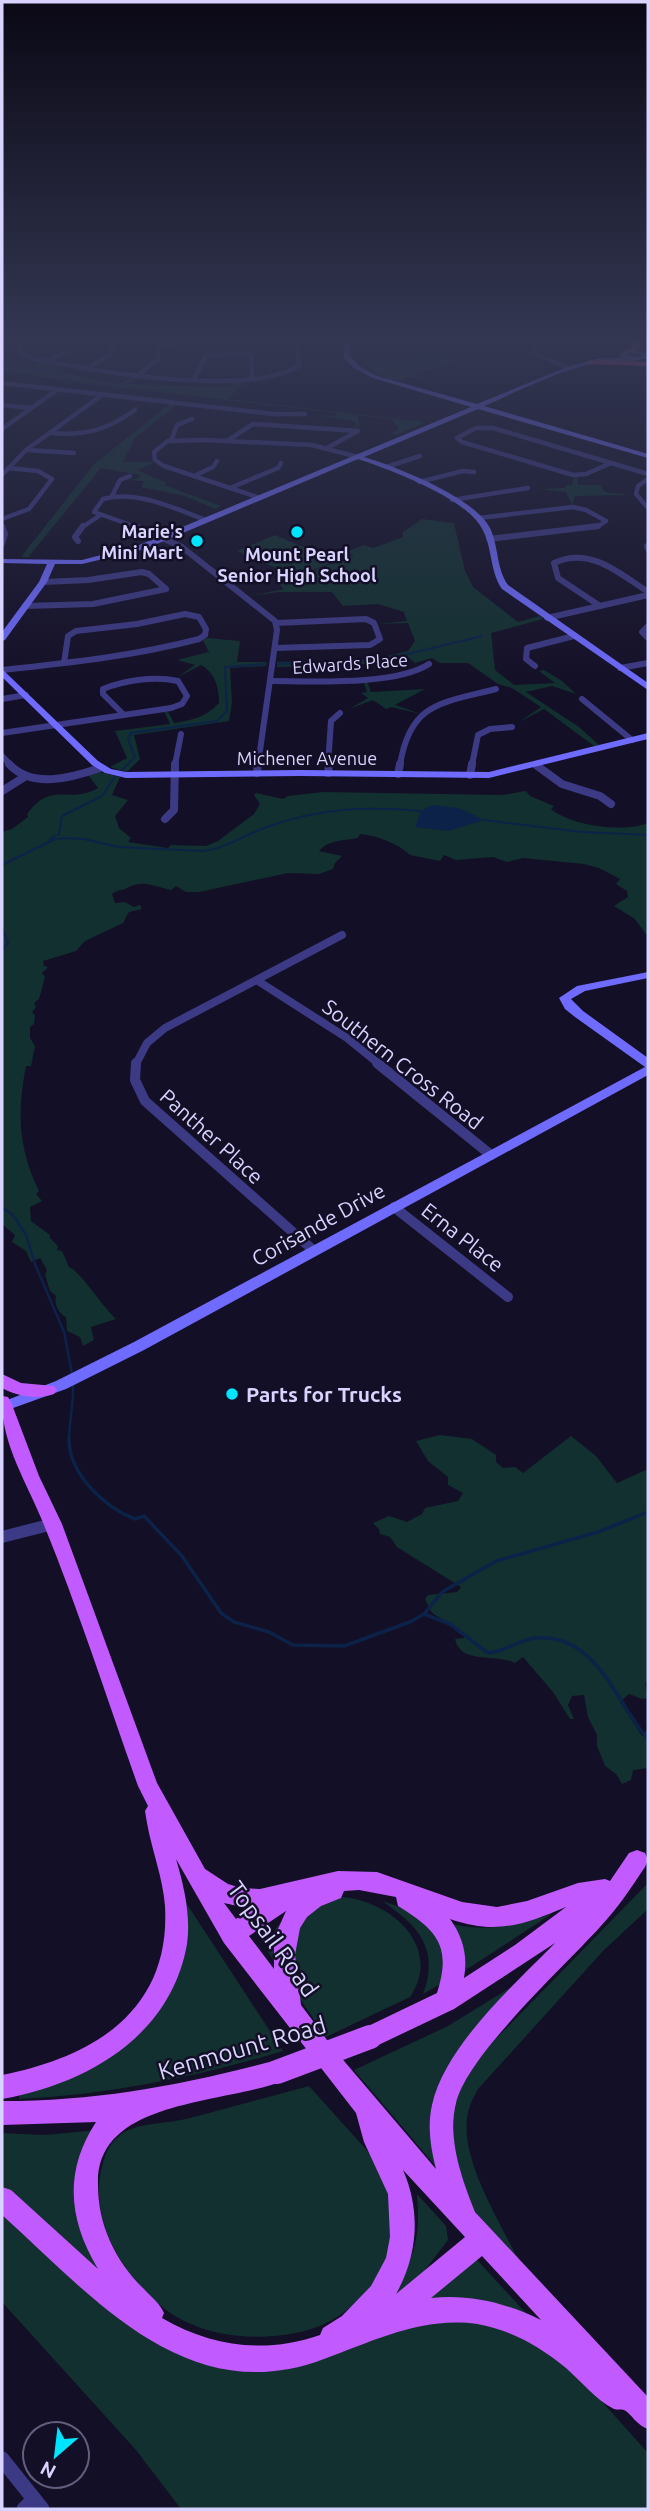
<svg xmlns="http://www.w3.org/2000/svg" width="650" height="2511" font-family="Ubuntu,sans-serif">
  <style>
    .green { fill: #12302f }
    .water { fill: #0c2248 }
    .lines { fill: none; stroke-linecap: round; stroke-linejoin: round }
    .stream-far2 { stroke: #0c2248; stroke-width: 2 }
    .stream-far1 { stroke: #0c2248; stroke-width: 2.5 }
    .stream { stroke: #0c2248; stroke-width: 3.5 }
    .street-far5 { stroke: #3d3a85; stroke-width: 4.5 }
    .street-far4 { stroke: #3d3a85; stroke-width: 6 }
    .street-far3 { stroke: #3d3a85; stroke-width: 8 }
    .street-far2 { stroke: #3d3a85; stroke-width: 10 }
    .street-far1 { stroke: #3d3a85; stroke-width: 12 }
    .street { stroke: #3d3a85; stroke-width: 15 }
    .secondary { fill: #6f6bff; fill-rule: evenodd }
    .primary { fill: #c25bff; fill-rule: evenodd }
    .highway { fill: #ff4fa3; fill-rule: evenodd }
    .primary-bridge { stroke: #c25bff; stroke-width: 24 }
    .poi-dot { fill: #00e5ff; stroke: #130f26; stroke-width: 2.5 }
    .labels { text-anchor: middle; dominant-baseline: central; stroke-width: 5; stroke-linejoin: round; paint-order: stroke }
    .far-poi-label { font-size: 18px; font-weight: bold; fill: #d9d4ff; stroke: #130f26; text-anchor: end }
    .far-street-label { font-size: 18px; fill: #d9d4ff; stroke: #130f26 }
    .street-label { font-size: 21px; fill: #d9d4ff; stroke: #130f26 }
    .poi-label { font-size: 21px; font-weight: bold; fill: #d9d4ff; stroke: #130f26; text-anchor: start }
    .near-street-label { font-size: 24px; fill: #d9d4ff; stroke: #130f26 }
  </style>
  <rect width="100%" height="100%" fill="#130f26"/>
  <!-- green -->
  <g class="green">
    <polygon points="431,349 461,363 419,372 407,364 408,357"/>
    <path d="M 381,356 L 398,359 L 396,360 L 404,363 L 421,378 L 403,377 L 404,380 C 389,382 375,373 365,364 Z"/>
    <polygon points="2,359 31,367 43,362 65,365 54,371 120,384 132,377 136,378 127,384 232,387 233,380 245,380 240,388 227,399 425,422 397,435 391,434 399,429 391,419 357,415 360,425 353,429 357,424 353,421 315,415 335,416 337,413 118,387 107,395 116,387 6,372 2,371"/>
    <polygon points="170,404 176,405 135,438 123,462 152,462 154,463 137,470 167,483 164,485 221,506 215,509 185,496 141,487 144,481 125,480 137,479 141,475 101,468 29,556 31,557 21,557 94,464"/>
    <polygon points="574,476 577,476 578,485 600,485 605,492 631,495 575,496 572,506 566,492 538,489 564,488 566,485 572,485"/>
    <polygon points="422,519 454,523 465,571 473,587 518,622 540,616 543,619 491,633 495,670 514,685 555,683 539,671 544,670 562,681 576,694 552,686 526,692 579,727 599,745 594,746 544,709 519,722 541,707 512,688 498,684 468,663 440,663 432,658 415,663 409,658 368,664 277,667 277,662 375,659 408,651 415,641 408,623 378,624 407,621 404,612 378,604 343,606 332,592 279,592 251,596 284,589 279,584 354,555 347,552 363,545 373,548 403,537 403,532"/>
    <polygon points="275,535 336,561 295,577 237,551"/>
    <path d="M 207,638 L 240,641 L 237,662 L 267,662 L 266,666 L 230,668 L 232,702 L 229,721 L 134,735 L 140,759 L 127,772 L 110,767 L 127,758 L 115,731 L 170,724 L 164,711 L 167,710 L 174,723 C 193,720 206,717 219,703 C 219,687 215,673 201,665 L 176,678 L 195,665 L 177,660 L 209,652 L 203,640 Z"/>
    <polygon points="366,679 371,692 425,689 395,705 421,714 391,707 386,709 373,700 349,709 368,698 361,693 367,692 363,680"/>
    <path d="M 100,772 L 120,777 L 112,795 L 128,800 L 115,816 L 119,828 L 131,838 L 128,842 L 168,848 L 171,845 L 206,846 L 218,841 L 254,814 L 260,804 L 254,795 L 256,793 L 283,799 L 288,796 L 323,792 L 502,795 L 526,791 L 530,796 L 554,806 L 551,809 C 571,826 625,833 648,823 L 648,937 L 635,919 L 614,906 L 628,897 L 627,891 L 616,884 L 620,879 L 599,868 L 584,864 L 523,858 L 507,862 L 493,857 L 456,860 L 444,855 L 440,861 L 410,855 C 398,844 379,836 360,834 L 358,838 C 343,841 330,839 319,851 L 342,856 L 335,863 L 333,869 L 319,874 L 288,873 L 199,892 L 186,892 L 176,886 L 171,890 C 154,887 144,879 127,888 C 122,891 118,889 112,894 L 115,903 L 125,902 L 134,907 L 140,905 L 142,909 L 129,912 L 123,923 L 85,941 L 76,951 L 43,961 L 44,966 L 48,967 L 42,973 L 45,977 L 39,999 L 34,1003 L 36,1007 L 32,1012 L 35,1015 L 34,1024 L 30,1027 L 30,1038 L 35,1046 L 31,1066 L 26,1066 C 17,1114 18,1147 39,1191 L 36,1194 L 42,1201 L 30,1207 L 31,1221 L 50,1235 L 50,1238 L 58,1246 L 57,1250 L 62,1251 L 69,1267 C 80,1271 103,1307 116,1319 L 91,1327 L 94,1340 L 83,1346 L 80,1337 L 67,1331 L 66,1317 C 58,1313 54,1304 56,1296 L 50,1291 L 45,1275 L 47,1270 L 40,1258 L 31,1262 L 26,1251 L 12,1242 L 15,1235 L 3,1225 L 2,1220 L 2,832 L 12,829 L 28,817 L 27,814 C 53,780 68,805 98,788 L 88,775 Z"/>
    <path d="M 440,1435 L 472,1439 L 496,1455 L 496,1462 L 503,1468 L 515,1467 L 523,1473 L 571,1436 L 596,1456 L 617,1483 L 648,1469 L 648,1681 L 645,1683 L 648,1698 L 642,1699 L 629,1694 L 620,1702 L 642,1736 L 648,1729 L 648,1768 L 633,1770 L 631,1780 L 622,1784 L 616,1774 L 605,1766 L 597,1746 L 597,1735 L 588,1717 L 584,1695 L 572,1696 L 568,1705 L 574,1719 L 570,1719 L 553,1692 L 523,1657 L 515,1663 C 496,1653 460,1665 455,1639 L 464,1638 L 463,1632 L 432,1613 L 425,1599 L 428,1595 L 457,1592 L 461,1587 L 397,1547 L 390,1537 L 380,1534 L 379,1529 L 373,1523 L 389,1516 L 407,1522 L 422,1514 L 425,1508 L 458,1501 L 463,1493 L 448,1485 L 448,1477 L 428,1461 L 416,1441 Z"/>
    <path d="M 162,1866 L 283,2051 C 197,2077 109,2095 19,2099 L 21,2086 L 130,2031 L 171,1939 Z"/>
    <path d="M 648,1883 L 648,1909 L 603,1951 L 478,2089 C 473,2098 468,2108 467,2119 C 462,2164 501,2222 519,2262 L 469,2205 L 453,2159 L 454,2093 L 483,2052 Z"/>
    <path d="M 341,1897 C 390,1900 444,1947 410,1997 L 326,2037 L 268,1952 C 274,1910 306,1908 341,1897 Z"/>
    <path d="M 382,1901 C 456,1926 474,1940 553,1913 L 472,1966 L 423,1994 C 440,1949 418,1925 382,1901 Z"/>
    <polygon points="529,1976 457,2061 444,2176 354,2070 448,2026"/>
    <path d="M 309,2086 L 406,2194 C 402,2215 400,2240 393,2262 C 389,2275 368,2290 358,2300 C 336,2322 313,2331 283,2335 C 246,2340 207,2335 175,2316 C 129,2287 87,2223 102,2167 C 105,2155 109,2144 119,2136 C 135,2122 166,2124 186,2119 C 227,2108 268,2097 309,2086 Z"/>
    <polygon points="98,2130 89,2146 104,2275 2,2186 2,2133 45,2135"/>
    <path d="M 417,2194 L 446,2226 L 448,2240 L 406,2295 L 347,2328 L 405,2270 C 419,2245 419,2221 417,2194 Z"/>
    <polygon points="2,2206 187,2356 360,2343 442,2318 526,2332 588,2386 648,2453 648,2509 181,2509 136,2450 2,2302"/>
    <polygon points="469,2251 534,2322 415,2300"/>
  </g>
  <!-- water -->
  <polygon class="water" points="432,805 459,808 484,820 448,831 415,827 421,811"/>
  <g class="lines">
    <!-- stream-far2 -->
    <g class="stream-far2">
      <polyline points="2,364 51,371 73,381"/>
      <polyline points="278,664 387,659 482,636"/>
      <polyline points="122,770 135,757 128,739 131,733 217,721 227,711 225,667 265,664"/>
      <polyline points="484,820 582,832 648,835"/>
      <polyline points="50,842 50,839 59,834 62,816 102,796 115,777"/>
      <path d="M 2,865 L 53,840 L 64,838 L 84,839 L 118,847 L 202,851 C 225,849 246,834 267,827 C 318,808 367,806 421,811"/>
      <polyline points="2,927 8,943 2,950"/>
    </g>
    <!-- stream-far1 -->
    <g class="stream-far1">
      <polyline points="2,1207 13,1215 26,1235 35,1264 64,1332 72,1374"/>
      <path d="M 69,1441 C 69,1421 74,1403 73,1384"/>
    </g>
    <!-- stream -->
    <g class="stream">
      <path d="M 69,1439 C 69,1474 104,1507 135,1519 L 144,1516 L 182,1556 L 221,1613 L 234,1622 L 269,1632 L 293,1645 L 344,1646 L 410,1622 L 424,1614 L 450,1624 L 488,1653 C 505,1652 518,1640 535,1638 C 598,1633 616,1704 648,1739"/>
      <polyline points="424,1614 442,1592 496,1561 598,1532 648,1512"/>
    </g>
    <!-- street-far5 -->
    <g class="street-far5">
      <path d="M 25,339 L 19,350 L 31,358 C 93,371 244,398 299,366 L 297,339"/>
      <polyline points="537,339 534,349 538,355 569,368"/>
      <polyline points="160,344 236,339"/>
      <polyline points="48,361 65,352 72,339"/>
      <polyline points="87,368 110,355 114,339"/>
      <polyline points="137,376 158,359 161,340"/>
      <polyline points="194,379 206,356 241,353 251,356 252,378"/>
      <polyline points="2,383 273,414 305,414"/>
      <polyline points="2,405 31,408"/>
      <polygon points="476,428 493,428 611,463 586,474 573,475 462,442 457,438"/>
      <polyline points="2,429 57,390"/>
      <path d="M 51,433 C 85,436 107,430 135,410"/>
      <polyline points="171,441 177,425 192,419"/>
      <polyline points="227,441 253,424 358,431 327,448"/>
      <polyline points="27,450 74,453"/>
      <polyline points="611,463 648,474"/>
      <polyline points="386,467 420,456"/>
      <polyline points="2,475 26,450 102,395"/>
      <polyline points="194,476 213,467 217,461"/>
      <polyline points="648,479 638,486 636,494 648,508"/>
      <polyline points="419,482 463,471 474,472"/>
      <polyline points="230,488 278,468 281,463"/>
      <polyline points="112,496 120,480 130,476"/>
      <polyline points="260,498 164,466 155,460 154,452 168,441 205,440 312,445 358,457"/>
      <polyline points="452,500 528,488"/>
      <polyline points="479,518 573,507 586,510 606,521 597,527 586,528"/>
      <polyline points="2,519 29,509 52,479 38,471 8,468"/>
      <polyline points="81,528 99,516"/>
      <path d="M 139,528 L 94,512 L 103,499 C 138,490 173,508 206,520"/>
    </g>
    <!-- street-far4 -->
    <g class="street-far4">
      <polyline points="135,526 182,547 275,621 277,630 258,765"/>
      <polyline points="489,539 598,526"/>
      <polyline points="78,541 75,537 83,526"/>
      <polyline points="2,544 5,534 2,526"/>
      <polyline points="647,546 648,549"/>
      <polyline points="25,606 93,604 166,589 149,574 142,572 88,580 43,582"/>
      <path d="M 600,606 L 558,578 L 554,563 C 590,546 619,573 648,592"/>
      <polyline points="547,618 648,595"/>
      <polyline points="648,626 642,632 648,638"/>
      <polyline points="275,648 370,645 380,639 374,623 366,619 276,623"/>
      <polyline points="535,666 526,659 527,648 574,636"/>
      <polyline points="620,668 648,663"/>
      <path d="M 2,670 C 68,663 134,656 199,639 L 205,635 L 206,629 L 199,617 L 185,614 L 137,624 L 76,631 L 68,636 L 64,663"/>
      <path d="M 270,681 C 311,681 395,686 429,664"/>
      <polyline points="2,699 26,695"/>
      <polyline points="582,699 632,740"/>
      <path d="M 2,733 L 171,708 L 182,704 L 187,696 L 178,681 C 154,676 125,680 103,689 L 103,694 L 123,714"/>
      <polyline points="2,756 11,765"/>
      <polyline points="175,765 181,734"/>
      <polyline points="328,765 331,721 340,713"/>
      <path d="M 400,765 C 410,702 442,703 496,689"/>
      <polyline points="472,765 478,735 490,729 512,727"/>
    </g>
    <!-- street-far3 -->
    <g class="street-far3">
      <path d="M 9,764 C 32,789 71,778 100,768"/>
      <polyline points="536,765 562,784 600,796 611,804"/>
      <polyline points="257,773 258,764"/>
      <polyline points="328,773 329,764"/>
      <polyline points="398,774 400,764"/>
      <polyline points="470,775 472,764"/>
      <polyline points="2,791 26,776"/>
      <polyline points="165,819 174,810 175,764"/>
      <polyline points="258,981 347,1038 379,1064"/>
      <polyline points="136,1064 147,1043 165,1028 342,935"/>
    </g>
    <!-- street-far2 -->
    <g class="street-far2">
      <polyline points="136,1063 135,1080 145,1101 313,1250"/>
      <polyline points="377,1063 491,1155"/>
      <polyline points="394,1207 508,1297"/>
    </g>
    <!-- street-far1 -->
    <polyline class="street-far1" points="2,1537 53,1524"/>
    <!-- street -->
    <g class="street">
      <polyline points="2,2459 42,2509"/>
      <polyline points="24,2509 34,2499"/>
    </g>
    <!-- secondary -->
    <g class="secondary">
      <path d="M 349,339 L 355,339 L 350,346 L 351,357 L 359,366 L 377,376 L 477,404 L 567,367 L 597,359 L 624,357 L 619,355 L 630,349 L 648,353 L 648,358 C 631,363 613,360 595,363 C 557,371 519,391 484,406 L 648,454 L 648,458 L 478,409 L 364,457 C 397,467 474,497 490,528 C 499,547 496,568 508,585 L 648,683 L 648,690 L 502,589 C 489,570 493,546 481,527 C 465,498 389,469 358,459 L 145,549 L 82,564 L 55,564 L 47,582 L 5,640 L 2,641 L 2,632 L 39,582 L 47,564 L 2,563 L 2,559 L 82,560 L 139,545 L 471,407 L 373,378 L 354,368 L 344,358 L 344,346 ZM 631,353 L 643,355 L 638,357 L 628,355 Z"/>
      <polygon points="2,669 98,761 111,769 126,772 300,770 489,772 648,733 648,739 489,778 300,776 126,778 105,773 92,765 2,677"/>
      <polygon points="648,972 648,978 585,991 571,999 583,1011 648,1058 648,1075 144,1350 66,1389 2,1412 2,1402 56,1381 134,1342 645,1067 575,1017 565,1009 559,998 577,986"/>
    </g>
    <!-- primary -->
    <g class="primary">
      <path d="M 2,1374 L 21,1383 L 54,1386 L 57,1390 L 54,1394 C 37,1400 17,1396 2,1388 Z"/>
      <path d="M 2,1396 L 8,1397 L 11,1402 L 39,1476 L 62,1524 L 157,1783 L 205,1869 L 228,1884 L 241,1888 L 260,1889 L 338,1871 L 377,1872 L 462,1902 L 497,1907 L 527,1901 L 578,1883 L 605,1879 L 610,1881 L 629,1853 L 637,1850 L 645,1853 L 648,1860 L 645,1867 C 631,1888 617,1909 600,1927 C 564,1967 468,2054 456,2103 C 447,2139 462,2179 475,2212 L 648,2397 L 648,2429 C 636,2425 631,2413 624,2410 C 621,2409 617,2410 614,2409 C 596,2400 581,2381 566,2368 C 539,2346 511,2330 477,2324 C 423,2316 373,2341 324,2359 C 187,2411 93,2297 2,2215 L 2,2187 L 11,2190 L 98,2269 C 68,2219 64,2171 96,2122 L 2,2125 L 2,2101 C 100,2101 182,2085 277,2060 L 285,2064 L 289,2072 L 285,2080 C 226,2105 95,2098 98,2185 C 98,2205 102,2223 110,2241 C 118,2259 130,2276 144,2289 C 152,2298 159,2302 164,2313 L 162,2318 C 212,2347 265,2354 320,2335 L 323,2328 L 342,2316 L 371,2286 L 386,2258 L 390,2237 L 388,2194 L 364,2142 L 356,2113 L 224,1943 L 176,1859 C 184,1886 191,1916 187,1944 C 171,2036 87,2084 2,2099 L 2,2075 C 93,2057 171,2011 165,1906 C 163,1878 152,1851 147,1823 L 145,1811 L 148,1806 L 138,1786 C 107,1699 79,1611 44,1525 C 27,1482 0,1443 2,1396 ZM 359,1890 L 396,1897 L 398,1906 C 437,1930 452,1946 437,1993 L 362,2029 L 358,2037 L 362,2045 L 370,2049 L 454,2009 L 555,1943 C 513,1986 445,2046 432,2105 C 427,2127 431,2149 436,2169 L 333,2048 L 301,2005 L 295,1955 L 300,1928 L 307,1917 L 321,1906 L 341,1898 L 344,1891 ZM 224,1903 L 251,1909 L 236,1919 ZM 566,1907 L 515,1945 L 464,1978 C 468,1956 463,1937 450,1919 C 496,1935 523,1925 566,1907 ZM 286,1911 L 274,1938 L 274,1969 L 249,1936 ZM 403,2170 L 465,2237 L 396,2294 C 418,2255 421,2211 403,2170 ZM 482,2256 L 541,2320 C 506,2303 470,2294 431,2298 Z"/>
    </g>
    <!-- highway -->
    <g class="highway">
      <polygon points="632,339 640,339 640,348 625,354 625,350 632,347"/>
      <polygon points="590,360 648,362 648,366 587,364"/>
    </g>
    <!-- primary-bridge -->
    <polyline class="primary-bridge" points="277,2072 370,2037"/>
  </g>
  <!-- sky -->
  <linearGradient id="sky" x2="0" y2="1"><stop stop-color="#0a0815"/><stop offset="0.49" stop-color="#333752"/><stop offset="1" stop-color="#333752" stop-opacity="0"/></linearGradient>
  <rect width="650" height="691" fill="url(#sky)"/>
  <!-- markers -->
  <g class="poi-dot">
    <circle cx="297" cy="532" r="7"/>
    <circle cx="197" cy="541" r="7"/>
    <circle cx="232" cy="1394" r="7"/>
  </g>
  <g class="labels">
    <!-- far-poi labels -->
    <g class="far-poi-label">
      <text x="183" y="531">Marie's<tspan x="183" dy="21">Mini Mart</tspan></text>
      <text x="297" y="554" text-anchor="middle">Mount Pearl<tspan x="297" dy="21">Senior High School</tspan></text>
    </g>
    <!-- far-street labels -->
    <g class="far-street-label">
      <text transform="translate(350 663) rotate(-4)">Edwards Place</text>
      <text x="307" y="758">Michener Avenue</text>
    </g>
    <!-- street labels -->
    <g class="street-label">
      <text transform="translate(403 1064) rotate(38)">Southern Cross Road</text>
      <text transform="translate(212 1136) rotate(42)">Panther Place</text>
      <text transform="translate(318 1224) rotate(-29)">Corisande Drive</text>
      <text transform="translate(463 1237) rotate(38)">Erna Place</text>
    </g>
    <!-- poi labels -->
    <g class="poi-label">
      <text x="246" y="1394">Parts for Trucks</text>
    </g>
    <!-- near-street labels -->
    <g class="near-street-label">
      <text transform="translate(273 1939) rotate(54)">Topsail Road</text>
      <text transform="translate(242 2048) rotate(-16)">Kenmount Road</text>
    </g>
  </g>
  <!-- border -->
  <rect width="650" height="2511" fill="none" stroke="#d9d4ff" stroke-width="7"/>
  <!-- north arrow -->
  <g transform="translate(56 2455) rotate(208)"><circle r="33" fill="#130f26" stroke="#625e7d" stroke-width="2"/>
  <path d="M0-5L12 26L0 18L-12 26Z" fill="#00e5ff"/>
  <text y="-10" font-size="19" font-weight="bold" text-anchor="middle" fill="#d9d4ff">N</text>
  </g>
</svg>
